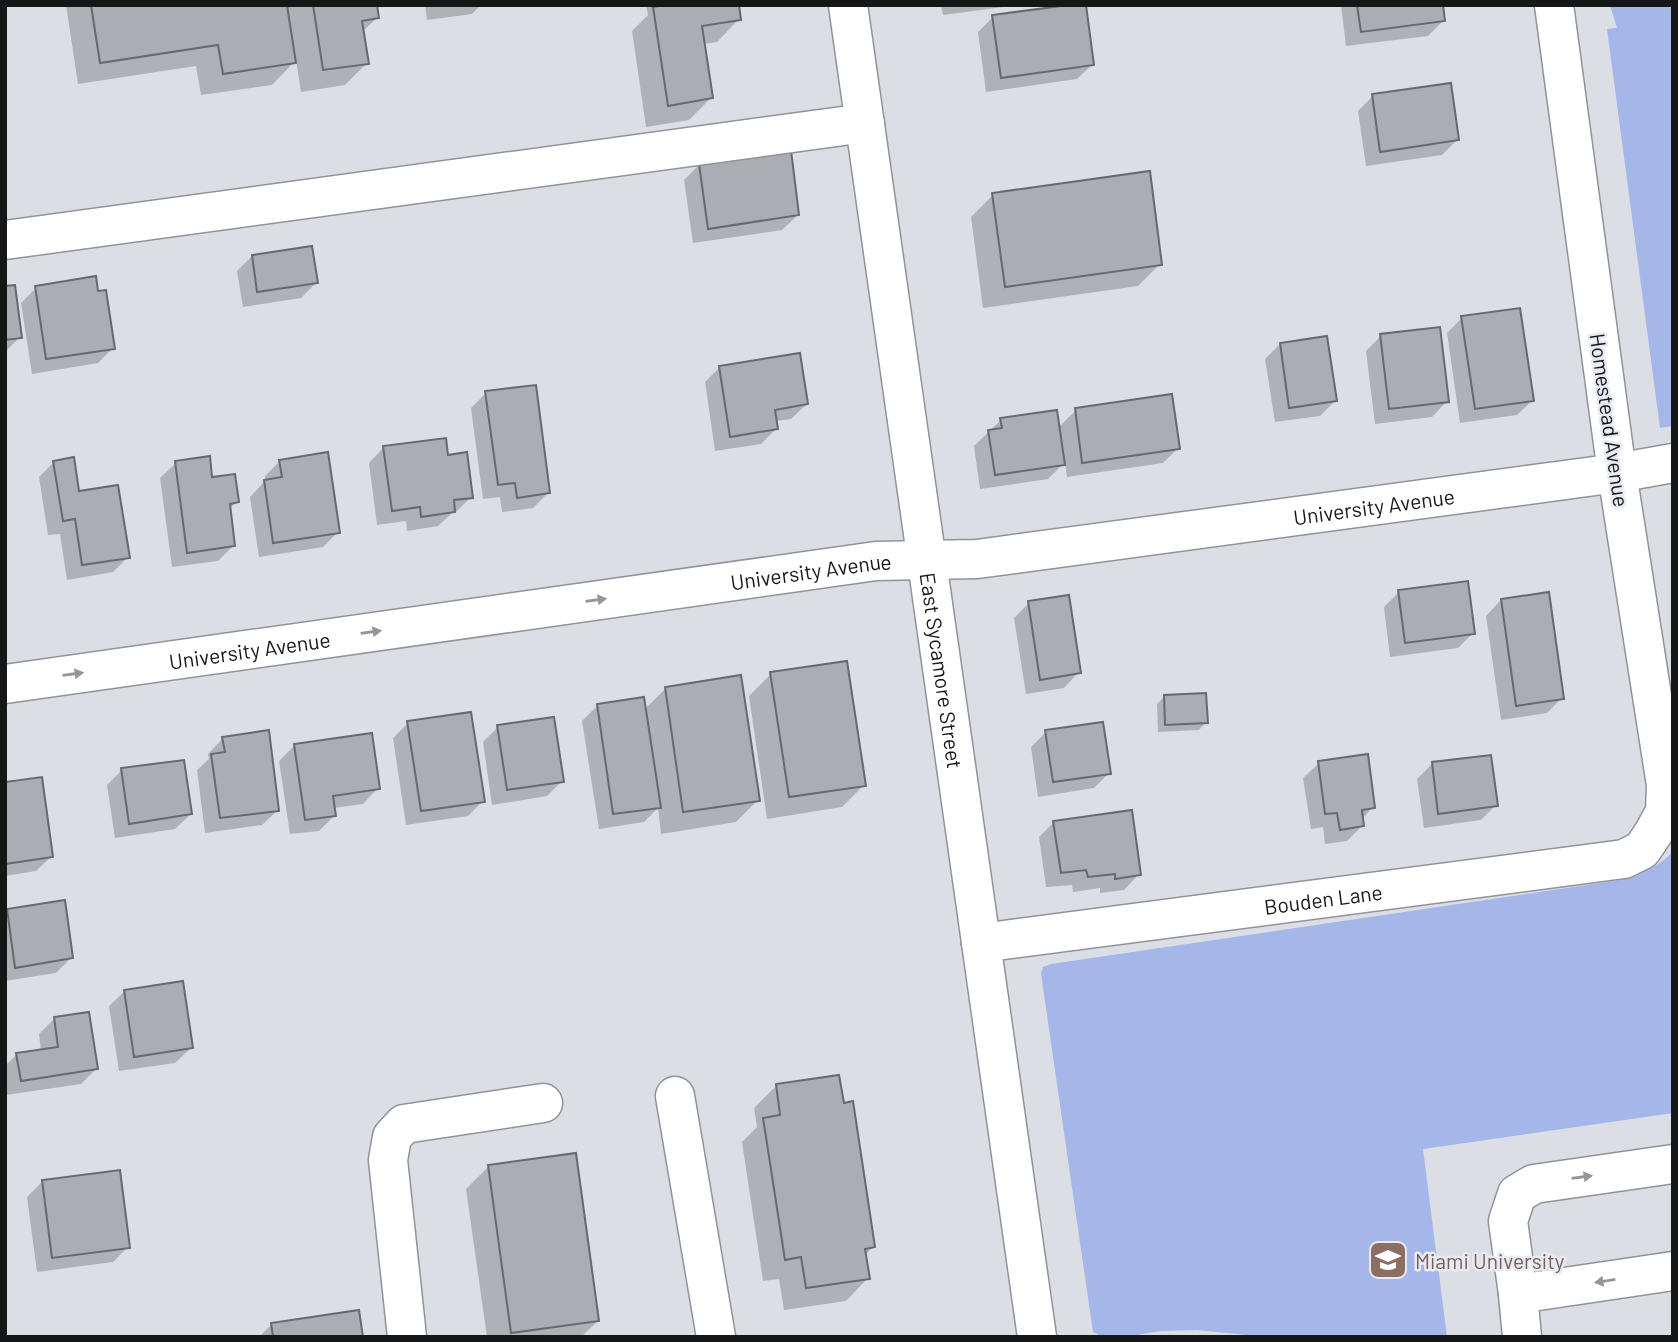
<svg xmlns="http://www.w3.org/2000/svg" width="1678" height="1342" font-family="Barlow,sans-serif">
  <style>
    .green { fill: #a5b7e8 }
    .shadow { fill: #0003 }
    .building { fill: #aaadb4; stroke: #67696f; stroke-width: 2 }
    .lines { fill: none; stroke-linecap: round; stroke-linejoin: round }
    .minor-casing { stroke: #91939a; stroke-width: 41 }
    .minor { stroke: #fff; stroke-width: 38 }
    .oneway { fill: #969697 }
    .labels { text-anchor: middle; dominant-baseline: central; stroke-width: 5; stroke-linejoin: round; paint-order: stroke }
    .street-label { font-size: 21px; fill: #151618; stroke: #e8ebf3 }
    .education-label { font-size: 21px; fill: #785e54; stroke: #e8ebf3; text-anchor: start }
  </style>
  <rect width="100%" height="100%" fill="#dbdee5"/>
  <!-- green -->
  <g class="green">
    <polygon points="1610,5 1673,5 1673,426 1660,428 1607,29 1617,28"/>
    <path d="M 1673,851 L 1673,1113 L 1423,1149 L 1447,1337 L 1267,1337 L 1197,1330 L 1161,1331 L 1124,1337 L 1103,1337 L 1093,1332 L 1041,974 L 1043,967 L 1051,964 L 1621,880 C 1640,873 1660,867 1673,851 Z"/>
  </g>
  <!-- shadow -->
  <g class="shadow">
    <polygon points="66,5 375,5 377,18 362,32 367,63 345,85 301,92 296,60 272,85 201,95 196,66 78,84"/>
    <polygon points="425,5 481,5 472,14 427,20"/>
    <polygon points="646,5 737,5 739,19 717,42 703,44 711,98 689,120 646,127 632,31 648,15"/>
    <polygon points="941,5 1005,5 1003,7 943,15"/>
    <polygon points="1341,5 1441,5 1443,21 1428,36 1346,46"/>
    <polygon points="993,17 1093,64 1077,79 986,92 978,32"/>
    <polygon points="1373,96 1457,140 1442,155 1366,166 1358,111"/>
    <polygon points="699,165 798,215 782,230 693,243 684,180"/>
    <polygon points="993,195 1160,264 1138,286 983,308 971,217"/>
    <polygon points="252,256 316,283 301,298 243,307 237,271"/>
    <polygon points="5,288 20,337 5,352"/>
    <polygon points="36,288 113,348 98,363 32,374 21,303"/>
    <polygon points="1462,318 1533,400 1517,415 1460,423 1447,333"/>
    <polygon points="1381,336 1447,401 1432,417 1375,424 1366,351"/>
    <polygon points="1280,344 1335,401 1320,416 1275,422 1265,359"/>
    <polygon points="720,367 807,404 791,419 775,421 776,429 761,444 715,451 705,382"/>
    <polygon points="486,393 548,493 533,508 502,512 500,497 483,499 471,408"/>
    <polygon points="1076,410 1178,448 1163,463 1067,477 1065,462 1048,479 980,489 974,446 1001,420 1058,428"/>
    <polygon points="384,447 446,457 471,497 456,512 452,513 438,526 407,531 406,521 377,525 369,463"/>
    <polygon points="280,461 338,532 323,547 259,557 250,497 265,481 265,476"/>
    <polygon points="54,462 128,557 113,572 67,580 60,534 48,535 39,477"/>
    <polygon points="176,463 211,479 237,502 229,509 234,545 218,561 172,567 160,478"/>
    <polygon points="1399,592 1473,633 1458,648 1390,657 1384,607"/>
    <polygon points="1501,600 1562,698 1547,713 1501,720 1486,616"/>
    <polygon points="1029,603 1079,672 1064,688 1026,694 1014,618"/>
    <polygon points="771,674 864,785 842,807 767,819 749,696"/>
    <polygon points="666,688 758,800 736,822 661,834 658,808 644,822 599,829 582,721 597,706 644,710"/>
    <polygon points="1165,696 1206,722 1199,730 1158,732 1157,704"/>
    <polygon points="408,723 483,801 468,816 406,825 393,738"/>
    <polygon points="498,727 562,781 547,796 492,805 483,742"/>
    <polygon points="1046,732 1109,773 1094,788 1038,797 1031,747"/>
    <polygon points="223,738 278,810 262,825 205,833 197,770 209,759 208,754"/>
    <polygon points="294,746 378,788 363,804 333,808 334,816 319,831 290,834 279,761"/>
    <polygon points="1319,763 1373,807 1362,819 1362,826 1347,841 1325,844 1323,827 1311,829 1303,778"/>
    <polygon points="1432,764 1496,805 1481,820 1424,828 1417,779"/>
    <polygon points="122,770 191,814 175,829 115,838 107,785"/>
    <polygon points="5,784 52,856 36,871 5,876"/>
    <polygon points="1054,822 1139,874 1124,890 1100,893 1100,888 1073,892 1072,885 1046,887 1039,837"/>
    <polygon points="8,911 71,958 56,973 5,981 5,913"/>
    <polygon points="125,991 191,1048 175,1063 119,1071 109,1006"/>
    <polygon points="54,1019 96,1069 81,1084 6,1095 5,1066 17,1054 41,1051 39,1034"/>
    <polygon points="776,1086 873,1247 865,1255 868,1278 846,1301 784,1310 779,1279 763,1281 742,1142 757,1127 754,1108"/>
    <polygon points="488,1167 598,1321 581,1337 487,1337 466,1189"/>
    <polygon points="42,1182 128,1247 113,1262 37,1272 27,1197"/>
    <polygon points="272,1324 361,1337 259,1337"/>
  </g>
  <!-- building -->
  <g class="building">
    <polygon points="91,5 287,5 296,63 223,74 218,45 100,63"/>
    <polygon points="313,5 377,5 379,18 362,21 369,64 323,70"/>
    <polygon points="664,5 739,5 741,20 702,26 713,98 668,106 653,7"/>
    <polygon points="1069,5 1086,5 1094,65 1001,78 992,15"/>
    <polygon points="1357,5 1443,5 1445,21 1361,32"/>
    <polygon points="1451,83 1459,140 1380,152 1372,94"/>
    <polygon points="791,150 799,215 708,229 699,164"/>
    <polygon points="1150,171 1162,265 1005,287 992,193"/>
    <polygon points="312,246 318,283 257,292 252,255"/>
    <polygon points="96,276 98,291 106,290 115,349 46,359 35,286"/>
    <polygon points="15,285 22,338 5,340 5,286"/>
    <polygon points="1520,308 1534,401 1475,409 1461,316"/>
    <polygon points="1440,327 1449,402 1389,409 1380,334"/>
    <polygon points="1327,336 1337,401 1289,408 1280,343"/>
    <polygon points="800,353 808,404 775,410 778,429 730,437 719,366"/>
    <polygon points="536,385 550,493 517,498 515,483 498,485 485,391"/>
    <polygon points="1172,394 1180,449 1082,463 1075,408"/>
    <polygon points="1057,410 1065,465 995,475 988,430 1002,428 1000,418"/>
    <polygon points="446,438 448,455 467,452 473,498 454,500 455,512 421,517 420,507 392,511 383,446"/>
    <polygon points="328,452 340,533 273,543 264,480 282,477 279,460"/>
    <polygon points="210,456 212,477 235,474 239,502 230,504 235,546 187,553 175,461"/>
    <polygon points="74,457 79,491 118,485 130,558 82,565 75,519 63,521 53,461"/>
    <polygon points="1468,581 1475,634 1405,643 1398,590"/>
    <polygon points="1549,592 1564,699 1516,706 1501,599"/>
    <polygon points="1069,595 1081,673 1040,680 1028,601"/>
    <polygon points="847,661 866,786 789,797 770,672"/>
    <polygon points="741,675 760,801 683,812 665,687"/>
    <polygon points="1206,693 1208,723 1165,725 1164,695"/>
    <polygon points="644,697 661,808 613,814 597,704"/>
    <polygon points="471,712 485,802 421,811 407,721"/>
    <polygon points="554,717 564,782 507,790 497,725"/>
    <polygon points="1103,722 1111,774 1053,782 1045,730"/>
    <polygon points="269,730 279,811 220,818 211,754 225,752 222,737"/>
    <polygon points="372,733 380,789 333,796 336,816 305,820 294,744"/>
    <polygon points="1368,754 1375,808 1362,810 1364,826 1340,830 1337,813 1325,814 1318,761"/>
    <polygon points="1491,755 1498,806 1438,814 1432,762"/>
    <polygon points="184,760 192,814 129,824 121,768"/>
    <polygon points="42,777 53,857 5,864 5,782"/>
    <polygon points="1132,810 1141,875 1115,879 1115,874 1088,877 1086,870 1061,873 1053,821"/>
    <polygon points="65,900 73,958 15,968 7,909"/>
    <polygon points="183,981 193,1048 134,1057 124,990"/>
    <polygon points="89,1012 98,1069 21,1081 16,1053 58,1047 54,1017"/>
    <polygon points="839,1075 844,1103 853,1101 875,1247 865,1249 870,1279 806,1288 801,1257 785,1260 763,1118 780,1115 776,1084"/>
    <polygon points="576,1153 599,1321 511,1333 488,1165"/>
    <polygon points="120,1170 130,1248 52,1258 42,1180"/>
    <polygon points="359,1310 363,1337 273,1337 271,1323"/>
  </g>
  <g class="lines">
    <defs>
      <g id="minor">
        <path id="s1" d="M 848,5 L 1037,1337"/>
        <polyline points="5,240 865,123"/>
        <path id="s2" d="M 5,684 L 876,561 L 977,559 L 1617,473 L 1673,463"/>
        <path id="s3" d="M 981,943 L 1624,859 L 1642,850 L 1654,832 L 1665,812 L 1666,785 L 1617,473 L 1554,5"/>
        <polyline points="675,1096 716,1337"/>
        <polyline points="1518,1294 1673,1271"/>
        <polyline points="407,1337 388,1160 392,1137 404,1124 543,1103"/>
        <polyline points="1522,1337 1518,1294 1508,1221 1517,1194 1534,1184 1673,1164"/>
      </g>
    </defs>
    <!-- minor casing -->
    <use href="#minor" class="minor-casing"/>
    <!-- minor -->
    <use href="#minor" class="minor"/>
  </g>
  <!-- one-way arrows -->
  <defs><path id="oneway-solid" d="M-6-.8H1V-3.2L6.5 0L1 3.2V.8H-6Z" transform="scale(1.75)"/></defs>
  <g class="oneway">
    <use href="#oneway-solid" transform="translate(596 600) rotate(-8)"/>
    <use href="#oneway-solid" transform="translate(371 632) rotate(-8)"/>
    <use href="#oneway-solid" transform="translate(73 674) rotate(-8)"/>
    <use href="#oneway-solid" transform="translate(1582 1177) rotate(-8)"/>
    <use href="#oneway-solid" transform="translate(1605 1281) rotate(171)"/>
  </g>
  <!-- icons -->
  <defs>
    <symbol id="university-square" viewBox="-11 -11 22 22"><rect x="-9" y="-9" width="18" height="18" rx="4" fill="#8d6e63" stroke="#e8ebf3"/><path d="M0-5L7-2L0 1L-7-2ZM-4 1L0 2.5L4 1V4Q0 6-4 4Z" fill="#fff"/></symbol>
  </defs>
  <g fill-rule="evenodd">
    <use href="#university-square" x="1366" y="1238" width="44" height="44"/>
  </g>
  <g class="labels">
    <!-- street labels -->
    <g class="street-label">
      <text transform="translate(1610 420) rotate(82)">Homestead Avenue</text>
      <text stroke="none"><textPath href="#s2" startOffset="1381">University Avenue</textPath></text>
      <text stroke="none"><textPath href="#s2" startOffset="814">University Avenue</textPath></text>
      <text stroke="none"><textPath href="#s2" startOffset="247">University Avenue</textPath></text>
      <text stroke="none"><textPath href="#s1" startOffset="672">East Sycamore Street</textPath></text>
      <text stroke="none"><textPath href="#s3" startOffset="345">Bouden Lane</textPath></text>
    </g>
    <!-- education labels -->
    <g class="education-label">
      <text x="1415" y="1260">Miami University</text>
    </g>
  </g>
  <!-- border -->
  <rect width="1678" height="1342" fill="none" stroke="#151618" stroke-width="14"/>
</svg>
